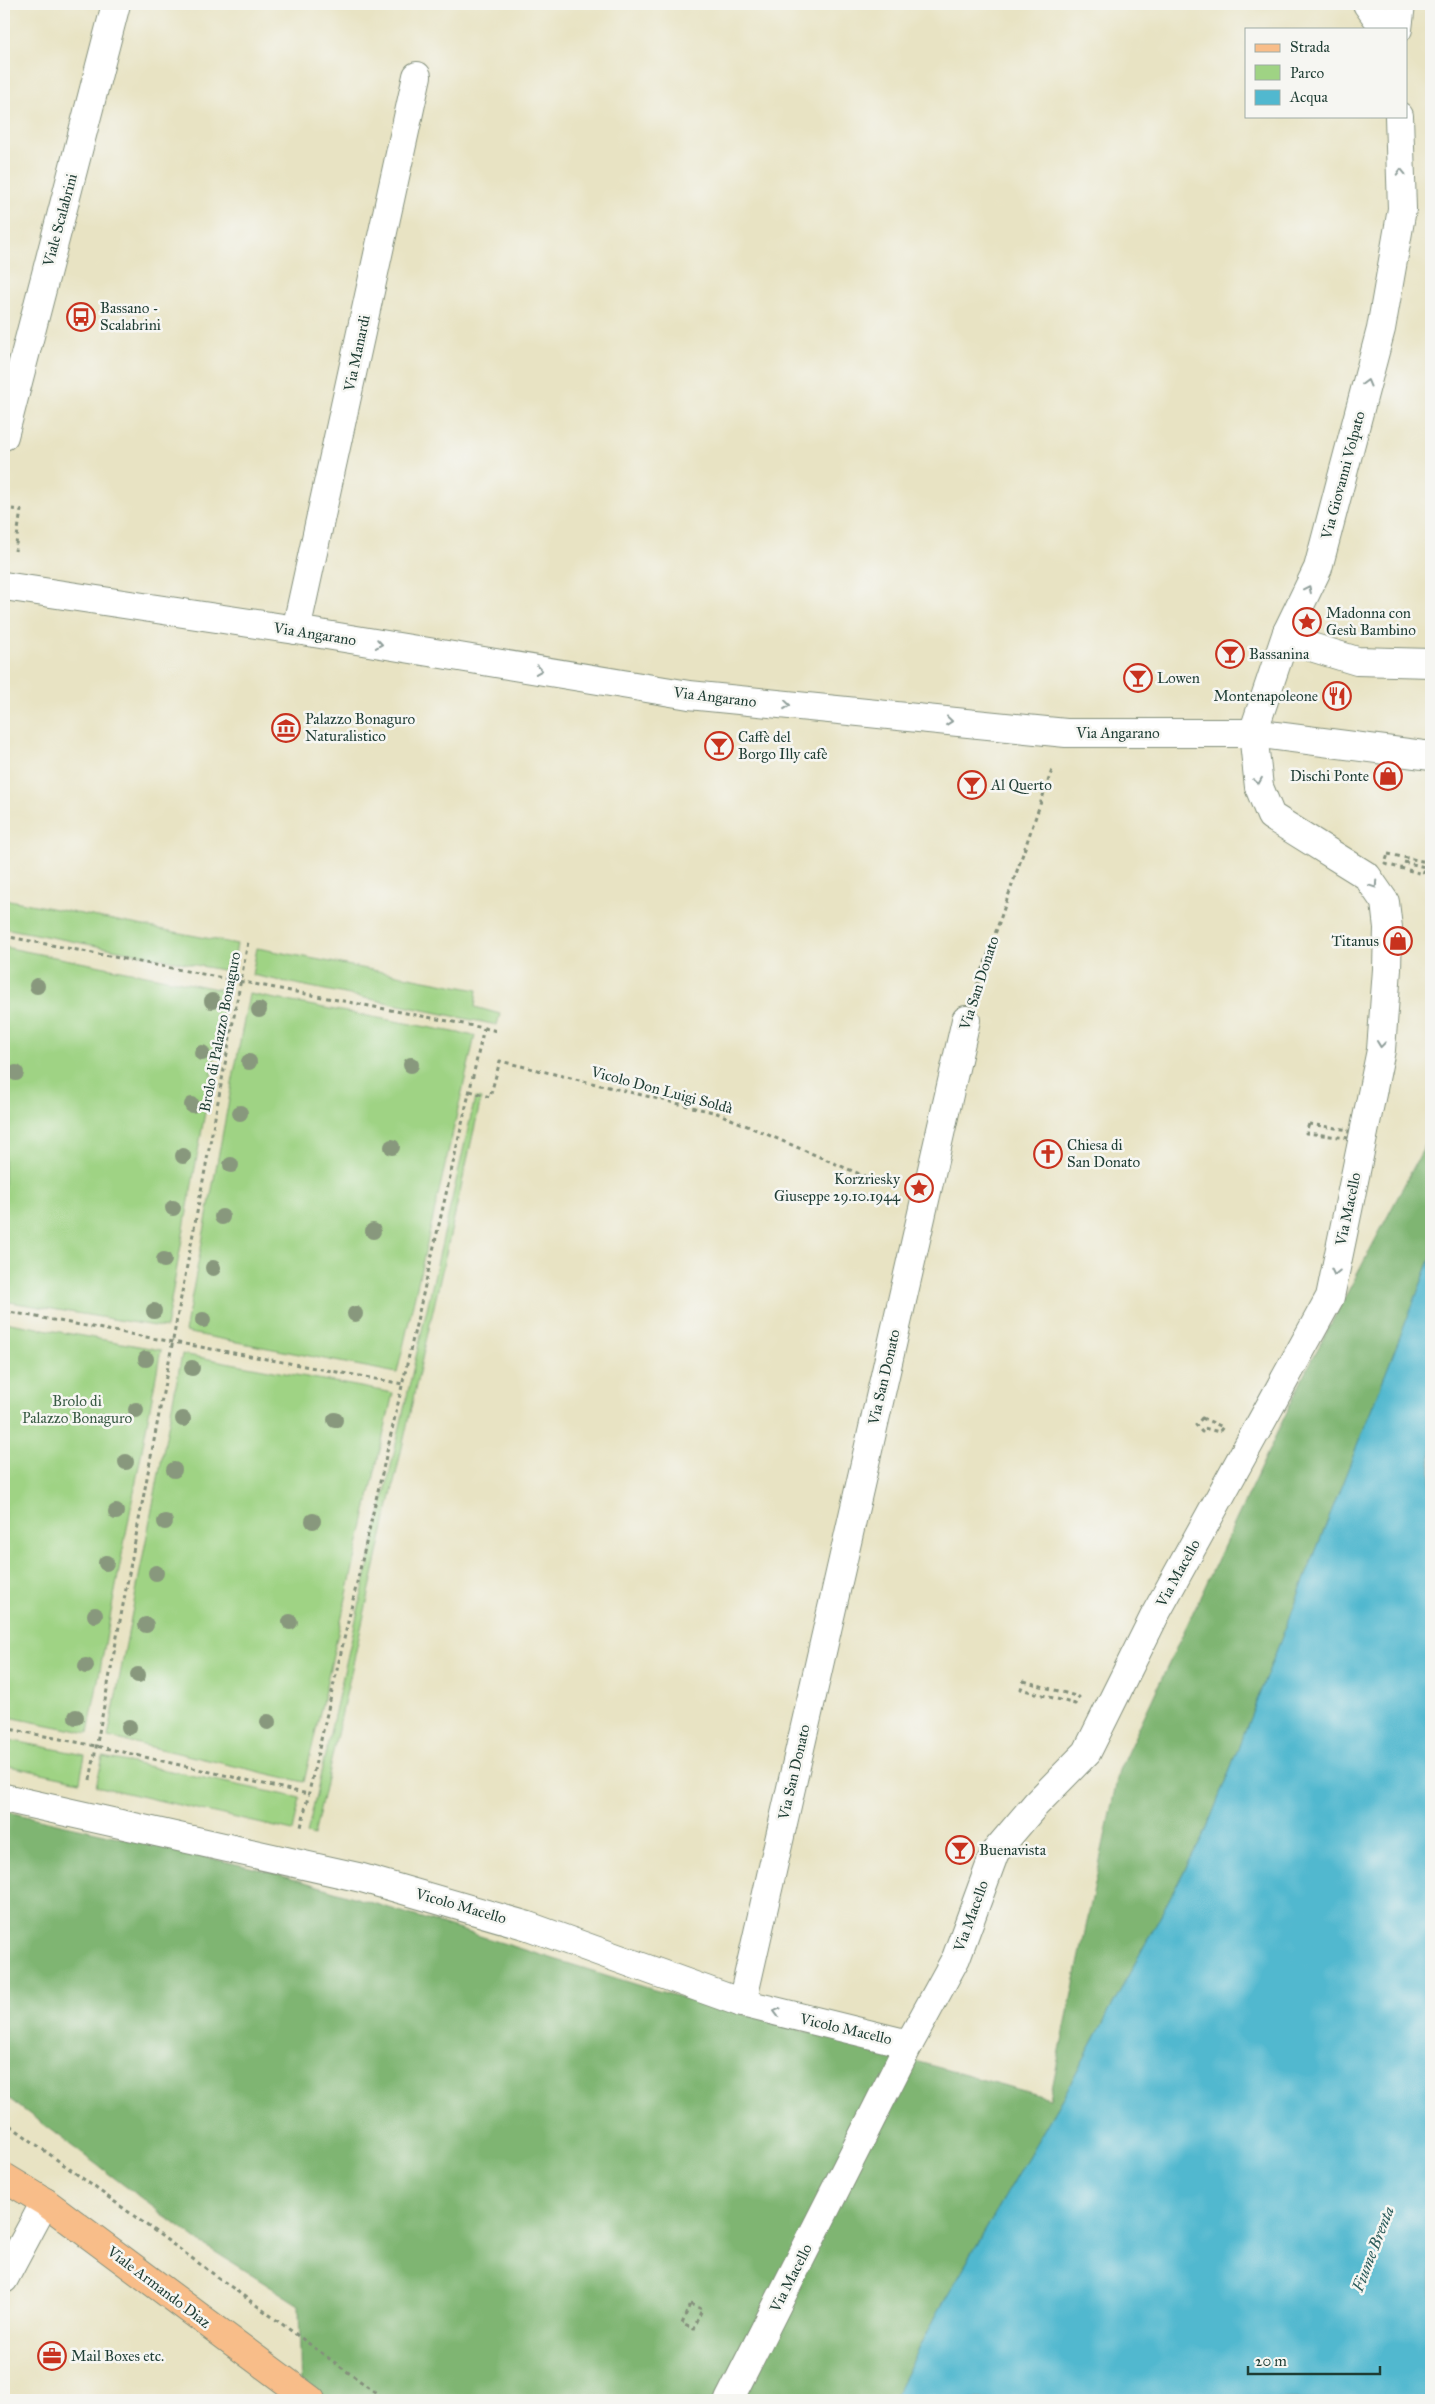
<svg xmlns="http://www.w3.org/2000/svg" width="1435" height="2404" font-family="'IM FELL Great Primer',serif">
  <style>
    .green { fill: #9fd384; stroke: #5f885c }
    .forest { fill: #7fb572; stroke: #4f7953 }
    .water { fill: #51b8cf; stroke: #387a82 }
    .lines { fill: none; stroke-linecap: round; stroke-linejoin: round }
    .minor-casing { stroke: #84907c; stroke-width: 30 }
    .major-casing { stroke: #84907c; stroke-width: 30 }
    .path { stroke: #84907c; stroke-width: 3; stroke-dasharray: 4 4; stroke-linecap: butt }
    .minor { stroke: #fff; stroke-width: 28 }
    .major { stroke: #f8bd89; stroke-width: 28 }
    .tree { fill: #88987d }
    .oneway { stroke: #8f9e9a }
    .labels { text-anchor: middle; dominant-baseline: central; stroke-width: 5; stroke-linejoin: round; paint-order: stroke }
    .street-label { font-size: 15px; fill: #1f3d34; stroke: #f6f6f2 }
    .poi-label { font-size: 15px; fill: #1f3d34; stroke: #f6f6f2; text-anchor: start }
    .park-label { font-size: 15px; fill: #395b44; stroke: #f6f6f2 }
    .water-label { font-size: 16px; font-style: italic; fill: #2c5c5b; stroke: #f6f6f2 }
  </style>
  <rect width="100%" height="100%" fill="#f6f6f2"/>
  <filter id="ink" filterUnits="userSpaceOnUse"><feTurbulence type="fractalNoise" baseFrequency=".02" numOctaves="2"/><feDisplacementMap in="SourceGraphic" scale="10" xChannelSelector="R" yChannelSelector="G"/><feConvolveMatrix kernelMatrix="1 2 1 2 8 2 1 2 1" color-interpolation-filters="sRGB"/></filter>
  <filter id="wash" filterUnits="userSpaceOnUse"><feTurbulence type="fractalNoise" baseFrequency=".0096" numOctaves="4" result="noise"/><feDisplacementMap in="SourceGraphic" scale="20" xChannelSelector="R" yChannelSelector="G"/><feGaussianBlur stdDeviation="1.12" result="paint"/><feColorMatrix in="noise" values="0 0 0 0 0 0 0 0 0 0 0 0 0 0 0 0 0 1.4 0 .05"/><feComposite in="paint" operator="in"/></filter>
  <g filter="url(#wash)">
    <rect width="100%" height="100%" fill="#e8e3c3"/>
    <!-- green -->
    <g class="green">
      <polygon points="4,899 237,944 232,972 4,928"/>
      <polygon points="4,947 227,991 166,1328 4,1301"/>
      <polygon points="257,948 477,990 475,1007 500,1014 497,1025 252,975"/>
      <polygon points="249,994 475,1036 397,1373 185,1332"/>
      <polygon points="475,1098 481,1099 314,1836 307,1834"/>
      <polygon points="4,1322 161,1350 88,1733 4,1716"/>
      <polygon points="182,1354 393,1393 304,1782 108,1737"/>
      <polygon points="4,1739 85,1755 80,1781 4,1765"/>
      <polygon points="103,1757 300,1798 293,1831 96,1786"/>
    </g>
    <!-- forest -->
    <polygon class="forest" points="1431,1134 1431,1258 1206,1830 1071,2083 938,2312 893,2400 301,2400 299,2305 201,2243 4,2095 4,1811 276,1873 651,1989 1050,2098 1119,1770 1305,1373"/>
    <!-- water -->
    <polygon class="water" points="1431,1258 1431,2400 893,2400 938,2312 1071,2083 1206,1830"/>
  </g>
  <g filter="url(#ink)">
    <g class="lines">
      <defs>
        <g id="minor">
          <polyline points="1367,4 1385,29"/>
          <polyline points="1398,29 1401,4"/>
          <polyline points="4,436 116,4"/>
          <polyline points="4,586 296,630 689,695 1066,733 1253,733 1431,756"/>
          <polyline points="296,630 417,76"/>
          <polyline points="1287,632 1311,647 1357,661 1431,663"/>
          <polyline points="4,1798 362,1878 528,1926 742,2003 909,2044"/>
          <polyline points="742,2003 966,1020"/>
          <polyline points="4,2279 45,2202"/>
          <polyline points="729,2400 909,2044 956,1958 995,1852 1036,1804 1087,1752 1156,1613 1330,1297 1381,1050 1387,969 1388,928 1385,902 1367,876 1271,816 1259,787 1253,733 1287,632 1318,568 1381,329 1402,209 1399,116"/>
        </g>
        <polyline id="major" points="4,2177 45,2202 311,2400"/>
      </defs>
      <!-- minor casing -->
      <use href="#minor" class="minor-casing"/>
      <!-- major casing -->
      <use href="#major" class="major-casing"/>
      <!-- path -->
      <g class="path">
        <polyline points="4,508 21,510 15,551"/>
        <polygon points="1388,854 1427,862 1423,874 1385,864"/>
        <polyline points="1404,862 1425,867"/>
        <polyline points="4,936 484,1028 301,1827"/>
        <polyline points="977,986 1052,770"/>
        <polyline points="484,1028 497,1031"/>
        <polyline points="470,1091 490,1097 500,1061 717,1113 890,1187"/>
        <polygon points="1309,1124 1349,1130 1348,1138 1306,1133"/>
        <polyline points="4,1311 403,1384"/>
        <polygon points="1202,1418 1223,1427 1219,1432 1204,1428 1202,1432 1196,1425"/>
        <polygon points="1024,1681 1079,1697 1075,1704 1021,1689"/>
        <polyline points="4,1728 96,1746 308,1794"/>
        <polyline points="90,1780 248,942"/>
        <polyline points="4,2121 386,2400"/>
        <polygon points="690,2304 702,2309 694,2329 682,2324"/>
      </g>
      <!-- minor -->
      <use href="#minor" class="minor"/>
      <!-- major -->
      <use href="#major" class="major"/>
    </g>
    <!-- trees -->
    <g class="tree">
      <circle cx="37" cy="986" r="8"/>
      <circle cx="212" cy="1001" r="8"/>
      <circle cx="259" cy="1010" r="8"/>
      <circle cx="202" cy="1053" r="8"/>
      <circle cx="249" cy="1062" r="8"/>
      <circle cx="411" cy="1065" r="8"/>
      <circle cx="16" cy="1073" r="8"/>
      <circle cx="192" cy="1105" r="8"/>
      <circle cx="240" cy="1113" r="8"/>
      <circle cx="392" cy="1147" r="8"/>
      <circle cx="183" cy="1156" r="8"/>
      <circle cx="231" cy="1165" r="8"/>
      <circle cx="173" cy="1208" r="8"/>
      <circle cx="222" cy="1217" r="8"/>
      <circle cx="373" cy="1231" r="8"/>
      <circle cx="164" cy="1260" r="8"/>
      <circle cx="213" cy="1268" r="8"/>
      <circle cx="154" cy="1311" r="8"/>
      <circle cx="355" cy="1314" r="8"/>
      <circle cx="203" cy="1320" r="8"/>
      <circle cx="146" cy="1359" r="8"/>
      <circle cx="192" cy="1368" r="8"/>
      <circle cx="136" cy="1410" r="8"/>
      <circle cx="183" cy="1419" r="8"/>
      <circle cx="335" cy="1420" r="8"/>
      <circle cx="126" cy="1462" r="8"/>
      <circle cx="174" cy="1470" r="8"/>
      <circle cx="116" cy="1512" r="8"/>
      <circle cx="313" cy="1521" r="8"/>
      <circle cx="165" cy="1522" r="8"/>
      <circle cx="106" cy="1563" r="8"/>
      <circle cx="156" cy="1573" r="8"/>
      <circle cx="95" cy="1615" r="8"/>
      <circle cx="290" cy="1622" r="8"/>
      <circle cx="146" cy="1625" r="8"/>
      <circle cx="86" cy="1666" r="8"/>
      <circle cx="138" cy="1675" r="8"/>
      <circle cx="76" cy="1717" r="8"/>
      <circle cx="268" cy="1722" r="8"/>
      <circle cx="129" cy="1727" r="8"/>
    </g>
    <!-- one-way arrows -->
    <defs><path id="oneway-chevron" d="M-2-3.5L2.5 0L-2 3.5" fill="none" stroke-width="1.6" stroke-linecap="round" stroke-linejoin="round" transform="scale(1.25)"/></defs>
    <g class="oneway">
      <use href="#oneway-chevron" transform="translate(1401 172) rotate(-92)"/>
      <use href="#oneway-chevron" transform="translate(1367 383) rotate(-75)"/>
      <use href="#oneway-chevron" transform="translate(1308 589) rotate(-64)"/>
      <use href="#oneway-chevron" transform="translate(379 644) rotate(9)"/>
      <use href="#oneway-chevron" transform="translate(539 670) rotate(9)"/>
      <use href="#oneway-chevron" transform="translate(787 705) rotate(6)"/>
      <use href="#oneway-chevron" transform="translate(949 721) rotate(6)"/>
      <use href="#oneway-chevron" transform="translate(1258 781) rotate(81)"/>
      <use href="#oneway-chevron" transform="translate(1374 885) rotate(56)"/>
      <use href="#oneway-chevron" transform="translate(1381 1044) rotate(96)"/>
      <use href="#oneway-chevron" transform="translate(1335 1272) rotate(102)"/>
      <use href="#oneway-chevron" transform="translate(777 2012) rotate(-165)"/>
    </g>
  </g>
  <!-- icons -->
  <defs>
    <symbol id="bus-ring" viewBox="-11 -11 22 22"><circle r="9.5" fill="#f6f6f2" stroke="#c8321e" stroke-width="1.5"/><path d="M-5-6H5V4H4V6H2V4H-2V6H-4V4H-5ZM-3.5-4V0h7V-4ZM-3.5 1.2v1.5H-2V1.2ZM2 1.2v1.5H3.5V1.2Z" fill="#c8321e"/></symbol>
    <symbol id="sight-ring" viewBox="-11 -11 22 22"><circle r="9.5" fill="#f6f6f2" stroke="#c8321e" stroke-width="1.5"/><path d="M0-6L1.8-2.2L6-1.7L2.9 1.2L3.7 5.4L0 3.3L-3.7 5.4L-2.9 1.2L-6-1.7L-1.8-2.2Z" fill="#c8321e"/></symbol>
    <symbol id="bar-ring" viewBox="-11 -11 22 22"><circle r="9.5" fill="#f6f6f2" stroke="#c8321e" stroke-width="1.5"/><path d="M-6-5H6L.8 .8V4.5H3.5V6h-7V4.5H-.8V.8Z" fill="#c8321e"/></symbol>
    <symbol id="restaurant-ring" viewBox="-11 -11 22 22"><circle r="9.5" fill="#f6f6f2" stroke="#c8321e" stroke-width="1.5"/><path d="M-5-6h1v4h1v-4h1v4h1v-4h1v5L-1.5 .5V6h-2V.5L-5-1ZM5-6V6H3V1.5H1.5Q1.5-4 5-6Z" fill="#c8321e"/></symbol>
    <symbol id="museum-ring" viewBox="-11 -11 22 22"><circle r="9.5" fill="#f6f6f2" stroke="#c8321e" stroke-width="1.5"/><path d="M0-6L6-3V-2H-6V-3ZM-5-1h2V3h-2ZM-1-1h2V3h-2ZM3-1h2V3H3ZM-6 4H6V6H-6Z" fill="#c8321e"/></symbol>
    <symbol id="shop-ring" viewBox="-11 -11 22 22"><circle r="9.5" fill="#f6f6f2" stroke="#c8321e" stroke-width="1.5"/><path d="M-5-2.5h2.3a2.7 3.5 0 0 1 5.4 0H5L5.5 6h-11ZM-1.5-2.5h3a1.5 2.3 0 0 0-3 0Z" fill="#c8321e"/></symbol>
    <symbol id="church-ring" viewBox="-11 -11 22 22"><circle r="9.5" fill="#f6f6f2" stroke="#c8321e" stroke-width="1.5"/><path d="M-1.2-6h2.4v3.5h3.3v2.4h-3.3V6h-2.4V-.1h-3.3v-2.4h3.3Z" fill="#c8321e"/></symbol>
    <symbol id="office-ring" viewBox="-11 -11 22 22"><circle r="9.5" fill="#f6f6f2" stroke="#c8321e" stroke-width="1.5"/><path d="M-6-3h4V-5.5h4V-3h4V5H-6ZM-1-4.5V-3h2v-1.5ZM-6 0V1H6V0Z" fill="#c8321e"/></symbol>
  </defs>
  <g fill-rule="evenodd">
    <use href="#bus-ring" x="65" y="301" width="32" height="32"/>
    <use href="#sight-ring" x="1291" y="606" width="32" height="32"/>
    <use href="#bar-ring" x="1214" y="638" width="32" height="32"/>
    <use href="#bar-ring" x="1122" y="662" width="32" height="32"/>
    <use href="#restaurant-ring" x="1321" y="680" width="32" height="32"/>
    <use href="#museum-ring" x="270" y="712" width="32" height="32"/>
    <use href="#bar-ring" x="703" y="730" width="32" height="32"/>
    <use href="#shop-ring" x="1372" y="760" width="32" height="32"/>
    <use href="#bar-ring" x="956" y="769" width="32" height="32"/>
    <use href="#shop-ring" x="1382" y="925" width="32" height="32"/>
    <use href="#church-ring" x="1032" y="1138" width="32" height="32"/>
    <use href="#sight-ring" x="903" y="1172" width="32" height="32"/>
    <use href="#bar-ring" x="944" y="1834" width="32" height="32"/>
    <use href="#office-ring" x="36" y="2340" width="32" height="32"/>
  </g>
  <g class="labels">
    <!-- street labels -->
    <g class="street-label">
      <text transform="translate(60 220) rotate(-75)">Viale Scalabrini</text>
      <text transform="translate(357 353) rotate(-78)">Via Manardi</text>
      <text transform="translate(1343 475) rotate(-75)">Via Giovanni Volpato</text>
      <text transform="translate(315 634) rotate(9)">Via Angarano</text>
      <text transform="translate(715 697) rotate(7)">Via Angarano</text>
      <text x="1118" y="733">Via Angarano</text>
      <text transform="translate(979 983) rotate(-72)">Via San Donato</text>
      <text transform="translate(220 1032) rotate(-79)">Brolo di Palazzo Bonaguro</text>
      <text transform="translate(662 1090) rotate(15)">Vicolo Don Luigi Soldà</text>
      <text transform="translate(1348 1209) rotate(-78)">Via Macello</text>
      <text transform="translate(884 1377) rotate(-77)">Via San Donato</text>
      <text transform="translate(1178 1573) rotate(-61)">Via Macello</text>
      <text transform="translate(794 1772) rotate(-77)">Via San Donato</text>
      <text transform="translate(461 1906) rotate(16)">Vicolo Macello</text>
      <text transform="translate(971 1916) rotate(-70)">Via Macello</text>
      <text transform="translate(846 2029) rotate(13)">Vicolo Macello</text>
      <text transform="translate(791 2278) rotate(-63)">Via Macello</text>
      <text transform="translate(159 2287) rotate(37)">Viale Armando Diaz</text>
    </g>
    <!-- poi labels -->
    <g class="poi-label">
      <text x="100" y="308">Bassano -<tspan x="100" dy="17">Scalabrini</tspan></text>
      <text x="1326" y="613">Madonna con<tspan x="1326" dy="17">Gesù Bambino</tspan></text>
      <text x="1249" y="654">Bassanina</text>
      <text x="1157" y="678">Lowen</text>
      <text x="1318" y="696" text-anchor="end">Montenapoleone</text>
      <text x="305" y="719">Palazzo Bonaguro<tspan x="305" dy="17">Naturalistico</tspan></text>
      <text x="738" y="737">Caffè del<tspan x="738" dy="17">Borgo Illy cafè</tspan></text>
      <text x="1369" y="776" text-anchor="end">Dischi Ponte</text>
      <text x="991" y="785">Al Querto</text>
      <text x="1379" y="941" text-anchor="end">Titanus</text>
      <text x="1067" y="1145">Chiesa di<tspan x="1067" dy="17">San Donato</tspan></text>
      <text x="900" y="1179" text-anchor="end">Korzriesky<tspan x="900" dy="17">Giuseppe 29.10.1944</tspan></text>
      <text x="979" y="1850">Buenavista</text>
      <text x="71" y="2356">Mail Boxes etc.</text>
    </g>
    <!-- park labels -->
    <g class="park-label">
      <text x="77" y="1401">Brolo di<tspan x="77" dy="17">Palazzo Bonaguro</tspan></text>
    </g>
    <!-- water labels -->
    <g class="water-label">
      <text transform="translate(1373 2249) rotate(-69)">Fiume Brenta</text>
    </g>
  </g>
  <!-- margin -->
  <rect width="1435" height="2404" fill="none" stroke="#f6f6f2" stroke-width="20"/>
  <!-- legend -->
  <rect x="1245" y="28" width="162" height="90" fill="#f6f6f2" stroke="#a0aca6"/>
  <rect x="1255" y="44" width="25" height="8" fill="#f8bd89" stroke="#a0aca6"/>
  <text x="1290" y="52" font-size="15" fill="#1f3d34">Strada</text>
  <rect x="1255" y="65" width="25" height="15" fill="#9fd384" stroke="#a0aca6"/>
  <text x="1290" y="78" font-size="15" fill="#1f3d34">Parco</text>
  <rect x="1255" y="90" width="25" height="15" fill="#51b8cf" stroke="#a0aca6"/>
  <text x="1290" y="102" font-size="15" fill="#1f3d34">Acqua</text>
  <!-- scale -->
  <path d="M1248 2366v8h132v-8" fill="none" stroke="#1f3d34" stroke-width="2.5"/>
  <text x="1255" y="2366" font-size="15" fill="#1f3d34" stroke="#f6f6f2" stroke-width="4" paint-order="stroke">20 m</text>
</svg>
